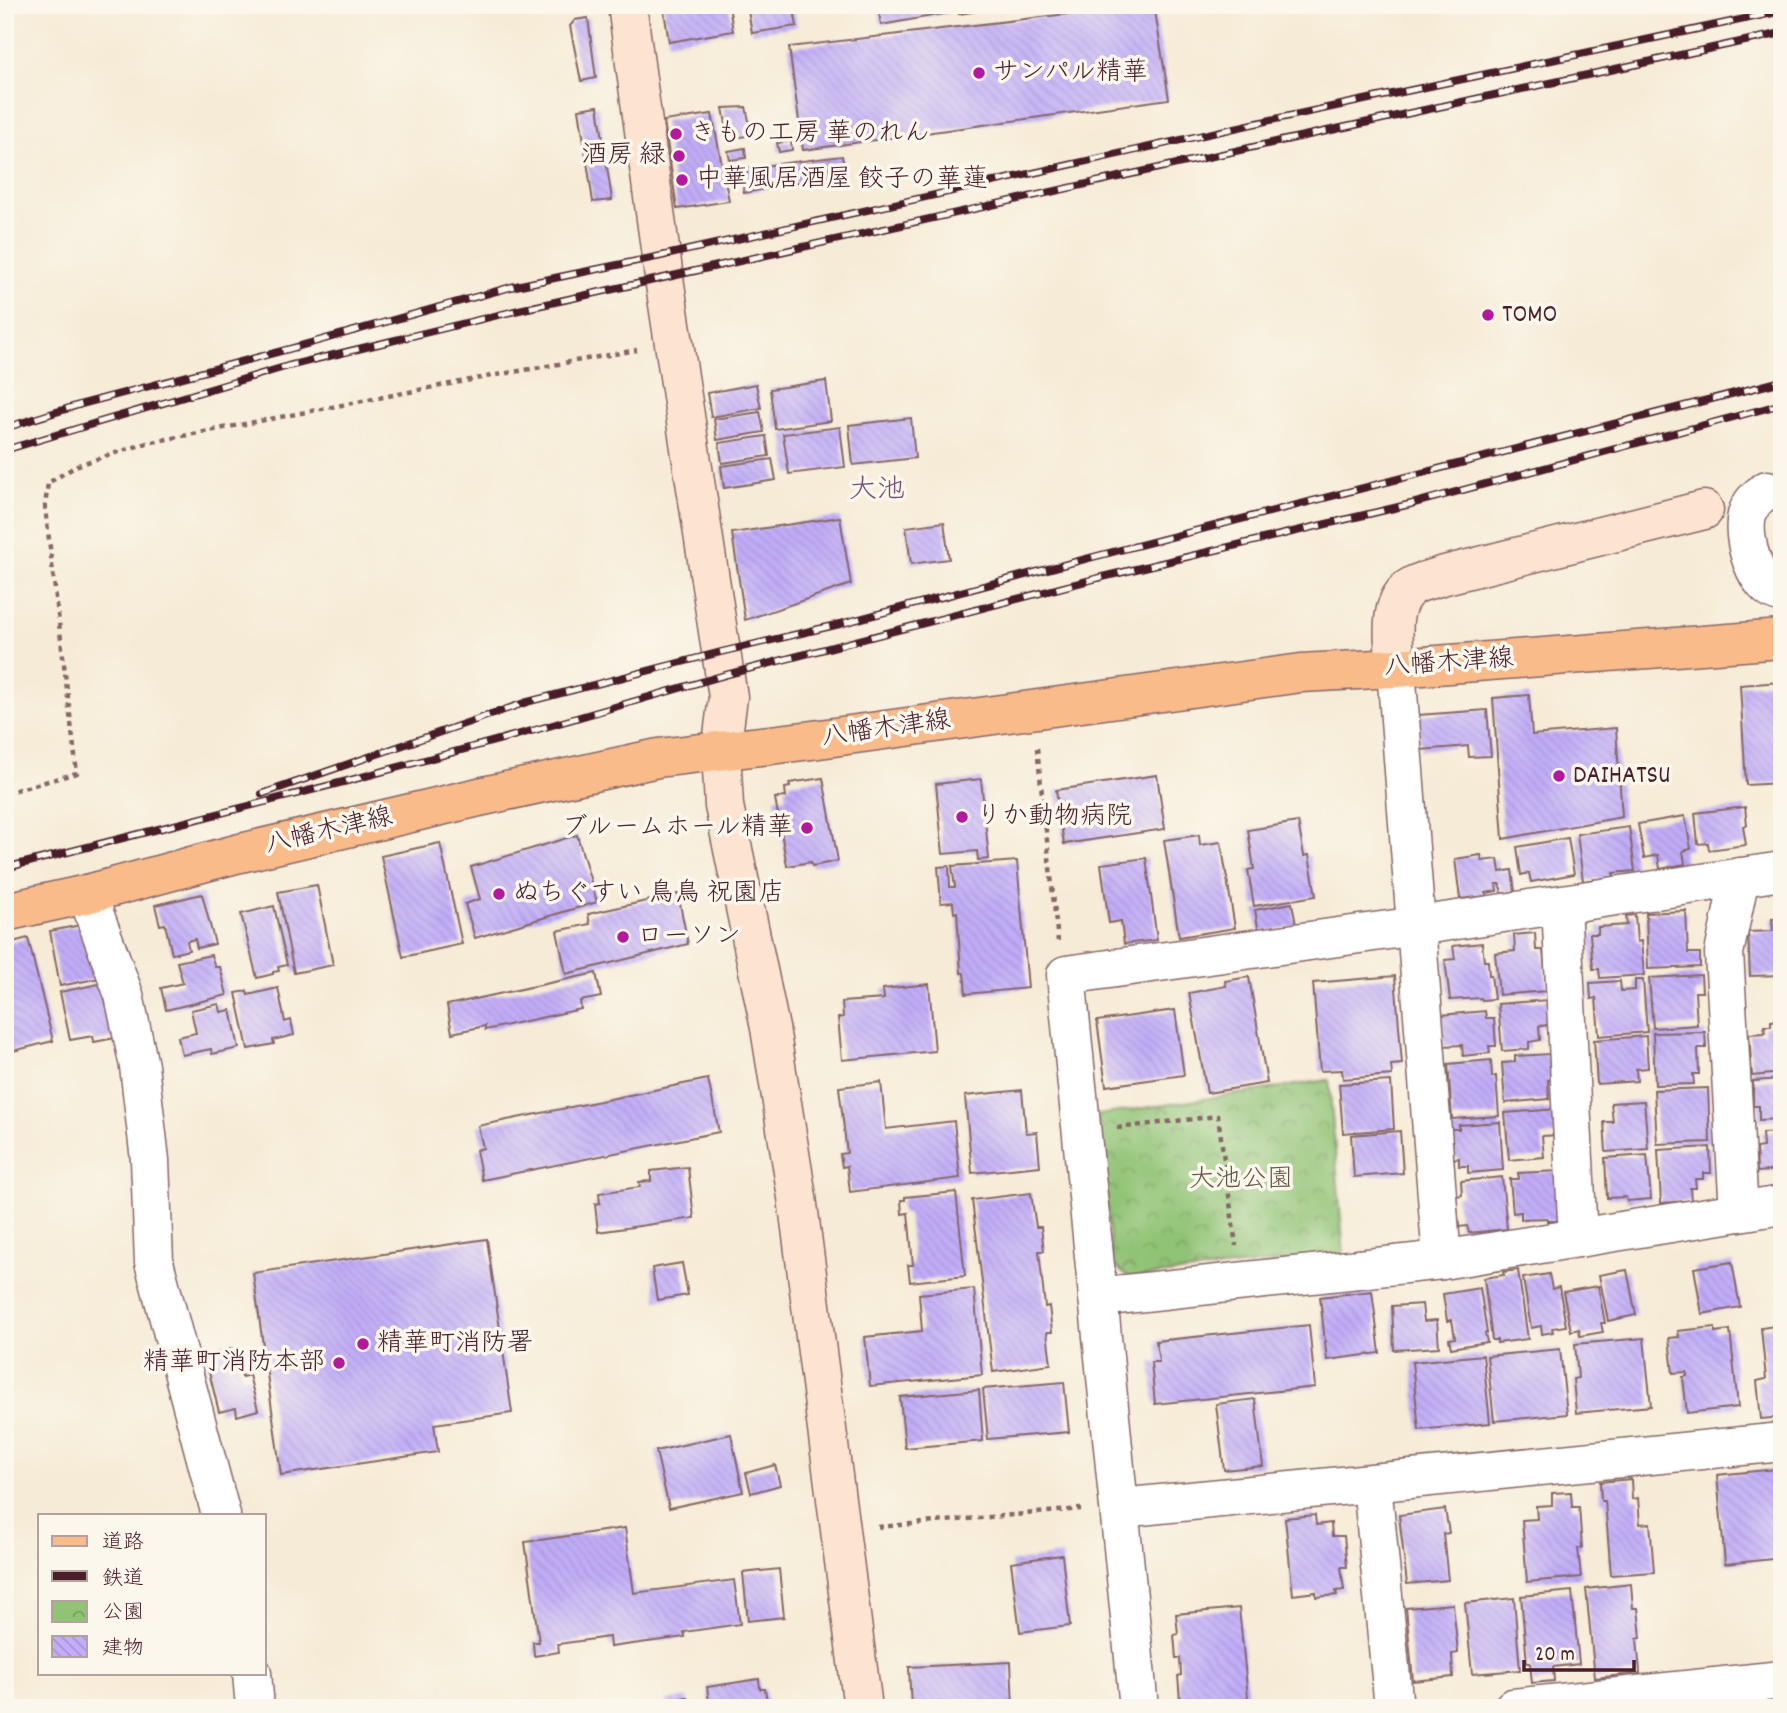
<svg xmlns="http://www.w3.org/2000/svg" width="1787" height="1713" font-family="Dekko,'Klee One',sans-serif">
  <style>
    .park { fill: url(#park-crowns); stroke: #6d7150; stroke-width: 2 }
    .building { fill: url(#building-back-hatch) }
    .lines { fill: none; stroke-linecap: round; stroke-linejoin: round }
    .street-casing { stroke: #866667; stroke-width: 41 }
    .secondary-casing { stroke: #866667; stroke-width: 41 }
    .primary-casing { stroke: #866667; stroke-width: 41 }
    .path { stroke: #866667; stroke-width: 4.5; stroke-dasharray: 5 5; stroke-linecap: butt }
    .street { stroke: #fff; stroke-width: 38 }
    .secondary { stroke: #fde4d1; stroke-width: 38 }
    .primary { stroke: #fabb8b; stroke-width: 38 }
    .rail-casing { stroke: #4a1f2b; stroke-width: 8 }
    .rail { stroke: #fbf7ec; stroke-width: 5; stroke-dasharray: 16; stroke-linecap: butt }
    .poi-dot { fill: #b5179e; stroke: #fbf7ec; stroke-width: 2.5 }
    .labels { text-anchor: middle; dominant-baseline: central; stroke-width: 7; stroke-linejoin: round; paint-order: stroke }
    .poi-label { font-size: 26px; fill: #4a1f2b; stroke: #fbf7ec; text-anchor: start }
    .street-label { font-size: 26px; fill: #4a1f2b; stroke: #fbf7ec }
    .park-label { font-size: 26px; fill: #625845; stroke: #fbf7ec }
    .neighbourhood-label { font-size: 28px; fill: #745173; stroke: #fbf7ec }
  </style>
  <defs>
    <pattern id="park-crowns" width="20" height="18" patternUnits="userSpaceOnUse" patternTransform="scale(1.75)"><rect width="20" height="18" fill="#90c374"/><path d="M2 6a3 3 0 1 1 6 0M12 15a3 3 0 1 1 6 0" fill="none" stroke="#789e5f"/></pattern>
    <pattern id="building-back-hatch" width="6" height="6" patternUnits="userSpaceOnUse" patternTransform="scale(1.75)"><rect width="6" height="6" fill="#c1adf8"/><path d="M-1 5l2 2M0 0l6 6M5-1l2 2" fill="none" stroke="#a794d5"/></pattern>
  </defs>
  <rect width="100%" height="100%" fill="#fbf7ec"/>
  <filter id="ink" filterUnits="userSpaceOnUse"><feTurbulence type="fractalNoise" baseFrequency=".0143" numOctaves="2"/><feDisplacementMap in="SourceGraphic" scale="14" xChannelSelector="R" yChannelSelector="G"/><feConvolveMatrix kernelMatrix="1 2 1 2 8 2 1 2 1" color-interpolation-filters="sRGB"/></filter>
  <filter id="wash" filterUnits="userSpaceOnUse"><feTurbulence type="fractalNoise" baseFrequency=".00686" numOctaves="4" result="noise"/><feDisplacementMap in="SourceGraphic" scale="28" xChannelSelector="R" yChannelSelector="G"/><feGaussianBlur stdDeviation="1.57" result="paint"/><feColorMatrix in="noise" values="0 0 0 0 0 0 0 0 0 0 0 0 0 0 0 0 0 1.4 0 .05"/><feComposite in="paint" operator="in"/></filter>
  <g filter="url(#wash)">
    <rect width="100%" height="100%" fill="#f6ebd6"/>
    <!-- park -->
    <polygon class="park" points="1329,1080 1344,1255 1129,1278 1112,1264 1098,1115"/>
    <g id="blocks">
      <!-- building -->
      <g class="building">
        <polygon points="663,5 729,5 733,31 669,42"/>
        <polygon points="747,5 793,5 797,26 752,33"/>
        <polygon points="878,5 948,5 949,13 881,25"/>
        <polygon points="957,5 988,5 989,9 959,14"/>
        <polygon points="998,5 1019,5 1019,7 999,10"/>
        <polygon points="1143,5 1154,5 1169,99 803,150 789,47"/>
        <polygon points="588,18 596,78 581,81 570,26 575,20"/>
        <polygon points="598,106 612,200 593,202 579,109"/>
        <polygon points="746,107 752,135 729,139 723,108"/>
        <polygon points="712,114 729,201 677,209 664,121"/>
        <polygon points="791,141 792,150 779,152 777,143"/>
        <polygon points="745,148 746,158 730,160 728,151"/>
        <polygon points="842,156 845,173 744,193 741,174 747,173 746,168"/>
        <polygon points="826,381 831,421 775,429 770,389"/>
        <polygon points="756,384 761,408 711,417 707,393"/>
        <polygon points="760,412 764,432 717,440 714,419"/>
        <polygon points="911,418 915,458 853,465 849,425"/>
        <polygon points="840,427 845,467 789,474 783,434"/>
        <polygon points="766,436 769,456 722,463 719,443"/>
        <polygon points="772,459 776,480 724,488 721,466"/>
        <polygon points="840,517 851,584 745,620 732,533"/>
        <polygon points="944,522 949,559 911,564 906,527"/>
        <polygon points="1782,682 1782,783 1746,785 1740,685"/>
        <polygon points="1529,695 1532,735 1616,728 1622,817 1503,839 1493,698"/>
        <polygon points="1487,710 1491,756 1469,757 1468,746 1421,750 1418,715"/>
        <polygon points="1157,775 1165,829 1064,844 1056,790"/>
        <polygon points="823,778 838,861 812,866 811,862 787,866 775,798 786,797 785,788 790,787 789,783"/>
        <polygon points="981,779 989,859 978,860 977,851 943,854 936,784"/>
        <polygon points="1745,807 1747,825 1743,826 1746,845 1709,850 1708,843 1698,844 1695,813"/>
        <polygon points="1685,816 1691,849 1683,851 1685,864 1660,869 1658,855 1644,858 1638,824"/>
        <polygon points="1298,822 1304,856 1309,855 1316,896 1254,906 1248,870 1254,869 1248,830"/>
        <polygon points="1629,827 1635,871 1613,873 1614,877 1583,881 1577,834"/>
        <polygon points="577,835 597,902 475,938 465,904 480,899 471,867"/>
        <polygon points="1199,835 1200,845 1221,842 1235,928 1179,937 1164,840"/>
        <polygon points="1568,838 1574,874 1531,882 1529,873 1521,875 1517,847"/>
        <polygon points="440,843 462,944 403,957 381,856"/>
        <polygon points="1481,855 1482,861 1498,859 1500,872 1512,870 1515,892 1502,894 1500,884 1496,884 1497,891 1486,893 1487,896 1460,899 1455,859"/>
        <polygon points="1146,858 1157,940 1124,944 1121,921 1109,923 1101,864"/>
        <polygon points="1017,861 1028,988 966,994 964,973 961,973 957,912 954,913 953,902 941,903 938,867 949,866 950,887 955,887 952,866"/>
        <polygon points="317,885 333,965 294,973 278,892"/>
        <polygon points="202,894 215,944 197,948 195,939 187,941 189,950 172,954 165,924 160,925 155,905"/>
        <polygon points="678,894 688,944 566,974 557,931 590,924 588,914"/>
        <polygon points="1292,903 1296,925 1259,933 1255,910"/>
        <polygon points="274,906 287,965 278,967 279,971 273,972 273,974 257,978 241,914"/>
        <polygon points="1686,911 1688,953 1700,953 1700,967 1648,969 1646,913"/>
        <polygon points="1635,915 1637,942 1641,941 1644,975 1600,978 1599,969 1593,969 1590,934 1598,934 1598,927 1627,925 1626,916"/>
        <polygon points="1782,918 1782,975 1750,976 1748,932 1773,931 1772,919"/>
        <polygon points="81,925 100,978 60,986 50,931"/>
        <polygon points="1535,933 1536,950 1543,950 1547,991 1499,995 1495,953 1515,951 1514,935"/>
        <polygon points="28,938 53,1041 5,1053 5,944"/>
        <polygon points="1482,943 1484,961 1488,961 1489,975 1491,975 1494,999 1482,1000 1481,998 1450,1000 1445,960 1455,959 1453,946"/>
        <polygon points="211,955 215,967 220,967 227,995 166,1010 161,988 183,983 177,962"/>
        <polygon points="596,973 601,997 580,1001 581,1009 485,1030 485,1026 452,1033 447,1005"/>
        <polygon points="1701,975 1702,992 1695,992 1697,1025 1653,1028 1649,978"/>
        <polygon points="1395,976 1402,1064 1391,1065 1392,1075 1343,1079 1342,1070 1320,1071 1313,983"/>
        <polygon points="1249,977 1267,1083 1207,1093 1189,993 1226,986 1225,981"/>
        <polygon points="1635,980 1643,980 1647,1032 1599,1036 1596,998 1591,999 1590,983 1620,981 1621,991 1635,990"/>
        <polygon points="104,983 115,1038 94,1042 93,1036 70,1040 60,992"/>
        <polygon points="929,984 935,1051 842,1060 838,1018 843,1017 842,1002 884,999 883,989"/>
        <polygon points="278,988 285,1022 291,1020 294,1035 273,1040 274,1044 248,1049 236,993 247,991 248,995"/>
        <polygon points="1548,1000 1550,1025 1539,1026 1540,1040 1529,1042 1529,1049 1502,1051 1498,1004"/>
        <polygon points="219,1004 221,1012 231,1010 239,1048 212,1054 211,1049 182,1055 178,1037 196,1033 191,1010"/>
        <polygon points="1175,1010 1184,1075 1106,1086 1097,1021"/>
        <polygon points="1485,1011 1486,1018 1494,1018 1496,1046 1489,1046 1490,1053 1463,1056 1462,1045 1444,1046 1441,1015"/>
        <polygon points="1782,1020 1782,1073 1752,1076 1749,1034 1765,1033 1764,1026 1771,1026 1771,1021"/>
        <polygon points="1705,1032 1706,1048 1698,1048 1699,1074 1693,1074 1694,1084 1655,1085 1653,1033"/>
        <polygon points="1646,1036 1648,1068 1636,1069 1637,1081 1597,1084 1594,1040"/>
        <polygon points="1550,1054 1552,1079 1548,1080 1549,1099 1505,1103 1502,1063 1515,1062 1515,1056"/>
        <polygon points="1491,1060 1492,1077 1496,1076 1499,1116 1452,1119 1448,1064"/>
        <polygon points="708,1079 719,1132 482,1180 476,1150 483,1148 478,1126"/>
        <polygon points="1782,1079 1782,1119 1759,1120 1759,1106 1753,1106 1753,1081"/>
        <polygon points="1391,1081 1394,1129 1343,1133 1339,1084"/>
        <polygon points="881,1082 886,1129 954,1121 960,1178 850,1192 847,1166 842,1167 840,1154 847,1153 839,1087"/>
        <polygon points="1708,1088 1710,1142 1657,1144 1654,1090"/>
        <polygon points="1022,1090 1026,1133 1037,1132 1040,1166 972,1173 965,1096"/>
        <polygon points="1644,1101 1648,1149 1606,1152 1604,1122 1613,1122 1611,1103"/>
        <polygon points="1557,1109 1559,1135 1542,1136 1544,1157 1509,1160 1505,1113"/>
        <polygon points="1500,1122 1503,1170 1468,1173 1468,1166 1459,1166 1459,1158 1452,1159 1450,1129 1459,1129 1459,1125"/>
        <polygon points="1400,1131 1403,1173 1354,1177 1351,1135"/>
        <polygon points="1782,1132 1782,1170 1757,1172 1756,1148 1763,1147 1762,1133"/>
        <polygon points="1710,1147 1711,1173 1703,1173 1703,1179 1695,1179 1696,1188 1690,1188 1691,1201 1661,1203 1658,1150"/>
        <polygon points="1647,1155 1651,1199 1627,1201 1626,1197 1607,1198 1605,1158"/>
        <polygon points="688,1167 694,1218 598,1232 595,1204 600,1203 599,1193 640,1187 639,1182 651,1181 651,1171"/>
        <polygon points="1559,1171 1559,1221 1547,1221 1547,1218 1521,1219 1521,1212 1513,1213 1510,1179 1519,1179 1518,1173"/>
        <polygon points="1502,1177 1507,1229 1469,1233 1467,1226 1459,1227 1456,1196 1462,1195 1461,1181"/>
        <polygon points="956,1192 965,1276 910,1282 908,1265 913,1265 908,1213 902,1214 901,1200 905,1200 905,1197"/>
        <polygon points="1031,1193 1036,1227 1041,1227 1044,1251 1039,1251 1045,1307 1049,1306 1052,1332 1047,1332 1051,1364 993,1372 972,1200"/>
        <polygon points="487,1239 512,1413 434,1424 438,1452 281,1475 253,1273"/>
        <polygon points="1732,1262 1740,1307 1702,1314 1694,1268"/>
        <polygon points="682,1263 688,1295 657,1300 652,1268"/>
        <polygon points="1518,1270 1528,1339 1497,1343 1497,1340 1492,1340 1484,1278 1504,1275 1503,1272"/>
        <polygon points="1627,1270 1636,1315 1608,1321 1599,1275"/>
        <polygon points="1549,1274 1552,1289 1559,1287 1566,1326 1552,1328 1553,1332 1542,1334 1541,1326 1531,1328 1523,1278"/>
        <polygon points="1598,1286 1605,1323 1601,1323 1603,1332 1580,1336 1579,1329 1571,1331 1563,1292"/>
        <polygon points="1480,1288 1487,1333 1485,1333 1487,1342 1451,1348 1449,1339 1455,1338 1452,1320 1447,1321 1443,1294"/>
        <polygon points="974,1289 982,1375 870,1386 865,1337 922,1331 919,1294"/>
        <polygon points="1372,1291 1380,1353 1327,1360 1320,1297"/>
        <polygon points="1422,1304 1424,1321 1437,1320 1439,1347 1394,1350 1392,1306"/>
        <polygon points="1309,1325 1315,1387 1155,1404 1151,1362 1159,1362 1156,1341"/>
        <polygon points="1782,1325 1782,1417 1761,1419 1757,1381 1766,1379 1761,1328"/>
        <polygon points="1715,1327 1715,1332 1730,1330 1738,1407 1687,1413 1683,1377 1687,1376 1687,1372 1673,1373 1669,1338 1679,1337 1678,1331"/>
        <polygon points="1644,1338 1651,1406 1576,1413 1573,1379 1578,1378 1575,1344"/>
        <polygon points="235,1348 242,1377 249,1375 258,1410 237,1416 236,1408 219,1412 205,1356"/>
        <polygon points="1560,1349 1567,1414 1494,1421 1487,1356"/>
        <polygon points="1483,1355 1490,1423 1419,1430 1412,1362"/>
        <polygon points="1064,1382 1069,1432 988,1439 983,1389"/>
        <polygon points="979,1390 983,1441 905,1448 900,1397"/>
        <polygon points="1255,1399 1263,1466 1224,1470 1216,1404"/>
        <polygon points="731,1434 743,1492 669,1508 656,1451"/>
        <polygon points="775,1465 780,1485 751,1493 746,1473"/>
        <polygon points="1776,1469 1782,1532 1782,1558 1725,1564 1717,1475"/>
        <polygon points="1631,1479 1632,1499 1638,1498 1640,1524 1650,1523 1654,1572 1611,1575 1605,1501 1601,1501 1600,1482"/>
        <polygon points="1571,1492 1572,1507 1579,1507 1582,1548 1578,1548 1581,1577 1527,1582 1522,1520 1537,1519 1536,1506 1552,1505 1552,1493"/>
        <polygon points="1445,1509 1449,1533 1443,1534 1448,1580 1407,1584 1399,1515"/>
        <polygon points="1315,1515 1316,1525 1331,1523 1332,1536 1344,1536 1347,1567 1341,1567 1344,1590 1336,1591 1337,1595 1316,1597 1316,1592 1293,1595 1285,1518"/>
        <polygon points="625,1528 634,1593 734,1580 740,1624 684,1632 685,1637 610,1647 609,1637 558,1644 559,1652 534,1656 533,1642 539,1642 525,1542"/>
        <polygon points="1062,1555 1070,1626 1020,1632 1011,1562"/>
        <polygon points="779,1569 784,1617 748,1621 743,1573"/>
        <polygon points="1631,1584 1633,1608 1638,1608 1641,1638 1637,1639 1640,1673 1595,1678 1586,1589"/>
        <polygon points="1572,1591 1579,1664 1553,1667 1554,1681 1532,1683 1530,1663 1527,1663 1521,1596"/>
        <polygon points="1514,1598 1520,1670 1472,1674 1465,1603"/>
        <polygon points="1453,1604 1458,1653 1452,1654 1453,1677 1413,1681 1406,1608"/>
        <polygon points="1239,1608 1249,1708 1184,1708 1184,1700 1180,1700 1178,1676 1181,1675 1180,1658 1176,1658 1174,1635 1178,1634 1176,1614"/>
        <polygon points="1011,1662 1013,1708 911,1708 909,1667"/>
        <polygon points="759,1679 760,1689 765,1689 768,1708 710,1708 707,1687"/>
        <polygon points="687,1697 689,1708 668,1708 667,1701"/>
      </g>
    </g>
  </g>
  <g filter="url(#ink)">
    <use href="#blocks" fill-opacity="0" stroke="#866667" stroke-width="2"/>
    <g class="lines">
      <defs>
        <g id="street">
          <path d="M 1767,490 C 1757,497 1750,503 1747,515 C 1741,537 1755,591 1782,593"/>
          <polyline points="1396,668 1442,1260"/>
          <polyline points="87,894 124,995 139,1066 150,1160 154,1262 221,1515"/>
          <polyline points="1561,905 1578,1238"/>
          <polyline points="1739,1212 1724,953 1740,877"/>
          <polyline points="1098,1297 1442,1260 1782,1205"/>
          <polyline points="1372,1484 1394,1708"/>
          <polyline points="1120,1508 1782,1442"/>
          <polyline points="252,1673 255,1708"/>
          <polyline points="1139,1708 1066,975 1417,926 1782,871"/>
          <polyline points="1513,1708 1782,1680"/>
        </g>
        <g id="secondary">
          <polyline points="627,5 664,278 728,697 721,751 724,806 770,1028 797,1197 863,1708"/>
          <path d="M 1396,668 C 1394,642 1386,600 1414,585 C 1422,581 1433,579 1441,576 L 1704,510"/>
        </g>
        <polyline id="primary" points="5,912 87,894 236,854 479,797 658,758 812,740 1301,673 1396,668 1782,639"/>
      </defs>
      <!-- street casing -->
      <use href="#street" class="street-casing"/>
      <!-- secondary casing -->
      <use href="#secondary" class="secondary-casing"/>
      <!-- primary casing -->
      <use href="#primary" class="primary-casing"/>
      <!-- path -->
      <g class="path">
        <polyline points="1037,748 1058,941"/>
        <polyline points="5,793 77,773 45,506 48,483 78,465 147,443 491,376 637,350"/>
        <polyline points="1117,1128 1218,1116 1236,1246"/>
        <polyline points="878,1527 1081,1509"/>
      </g>
      <!-- street -->
      <use href="#street" class="street"/>
      <!-- secondary -->
      <use href="#secondary" class="secondary"/>
      <!-- primary -->
      <use href="#primary" class="primary"/>
      <defs>
        <g id="rail">
          <polyline points="5,428 82,404 289,349 511,287 661,256 1280,118 1782,11"/>
          <polyline points="5,450 288,366 519,310 1276,142 1782,33"/>
          <polyline points="262,794 527,702 721,652 840,624 1093,557 1782,381"/>
          <polyline points="5,868 351,780 535,730 725,675 1098,578 1411,504 1782,404"/>
        </g>
      </defs>
      <!-- rail casing -->
      <use href="#rail" class="rail-casing"/>
      <!-- rail -->
      <use href="#rail" class="rail"/>
    </g>
  </g>
  <!-- markers -->
  <g class="poi-dot">
    <circle cx="979" cy="73" r="7"/>
    <circle cx="676" cy="134" r="7"/>
    <circle cx="679" cy="156" r="7"/>
    <circle cx="682" cy="180" r="7"/>
    <circle cx="1488" cy="315" r="7"/>
    <circle cx="1559" cy="776" r="7"/>
    <circle cx="962" cy="817" r="7"/>
    <circle cx="807" cy="828" r="7"/>
    <circle cx="499" cy="894" r="7"/>
    <circle cx="623" cy="937" r="7"/>
    <circle cx="363" cy="1344" r="7"/>
    <circle cx="339" cy="1363" r="7"/>
  </g>
  <g class="labels">
    <!-- poi labels -->
    <g class="poi-label">
      <text x="993" y="73">サンパル精華</text>
      <text x="690" y="134">きもの工房 華のれん</text>
      <text x="665" y="156" text-anchor="end">酒房 緑</text>
      <text x="696" y="180">中華風居酒屋 餃子の華蓮</text>
      <text x="1502" y="315">TOMO</text>
      <text x="1573" y="776">DAIHATSU</text>
      <text x="976" y="817">りか動物病院</text>
      <text x="793" y="828" text-anchor="end">ブルームホール精華</text>
      <text x="513" y="894">ぬちぐすい 鳥鳥 祝園店</text>
      <text x="637" y="937">ローソン</text>
      <text x="377" y="1344">精華町消防署</text>
      <text x="325" y="1363" text-anchor="end">精華町消防本部</text>
    </g>
    <!-- street labels -->
    <g class="street-label">
      <text transform="translate(1449 664) rotate(-4)">八幡木津線</text>
      <text transform="translate(886 730) rotate(-8)">八幡木津線</text>
      <text transform="translate(329 832) rotate(-13)">八幡木津線</text>
    </g>
    <!-- park labels -->
    <g class="park-label">
      <text x="1241" y="1180">大池公園</text>
    </g>
    <!-- neighbourhood labels -->
    <g class="neighbourhood-label">
      <text x="877" y="492">大池</text>
    </g>
  </g>
  <!-- margin -->
  <rect width="1787" height="1713" fill="none" stroke="#fbf7ec" stroke-width="28"/>
  <!-- legend -->
  <rect x="38" y="1514" width="228" height="161" fill="#fbf7ec" stroke="#b4a19f" stroke-width="2"/>
  <rect x="52" y="1536" width="35" height="10" fill="#fabb8b" stroke="#b4a19f" stroke-width="2"/>
  <text x="102" y="1548" font-size="21" fill="#4a1f2b">道路</text>
  <rect x="52" y="1571" width="35" height="10" fill="#4a1f2b" stroke="#b4a19f" stroke-width="2"/>
  <text x="102" y="1584" font-size="21" fill="#4a1f2b">鉄道</text>
  <rect x="52" y="1601" width="35" height="21" fill="url(#park-crowns)" stroke="#b4a19f" stroke-width="2"/>
  <text x="102" y="1618" font-size="21" fill="#4a1f2b">公園</text>
  <rect x="52" y="1636" width="35" height="21" fill="url(#building-back-hatch)" stroke="#b4a19f" stroke-width="2"/>
  <text x="102" y="1654" font-size="21" fill="#4a1f2b">建物</text>
  <!-- scale -->
  <path d="M1524 1660v10h110v-10" fill="none" stroke="#4a1f2b" stroke-width="3.5"/>
  <text x="1535" y="1660" font-size="21" fill="#4a1f2b" stroke="#fbf7ec" stroke-width="5" paint-order="stroke">20 m</text>
</svg>
